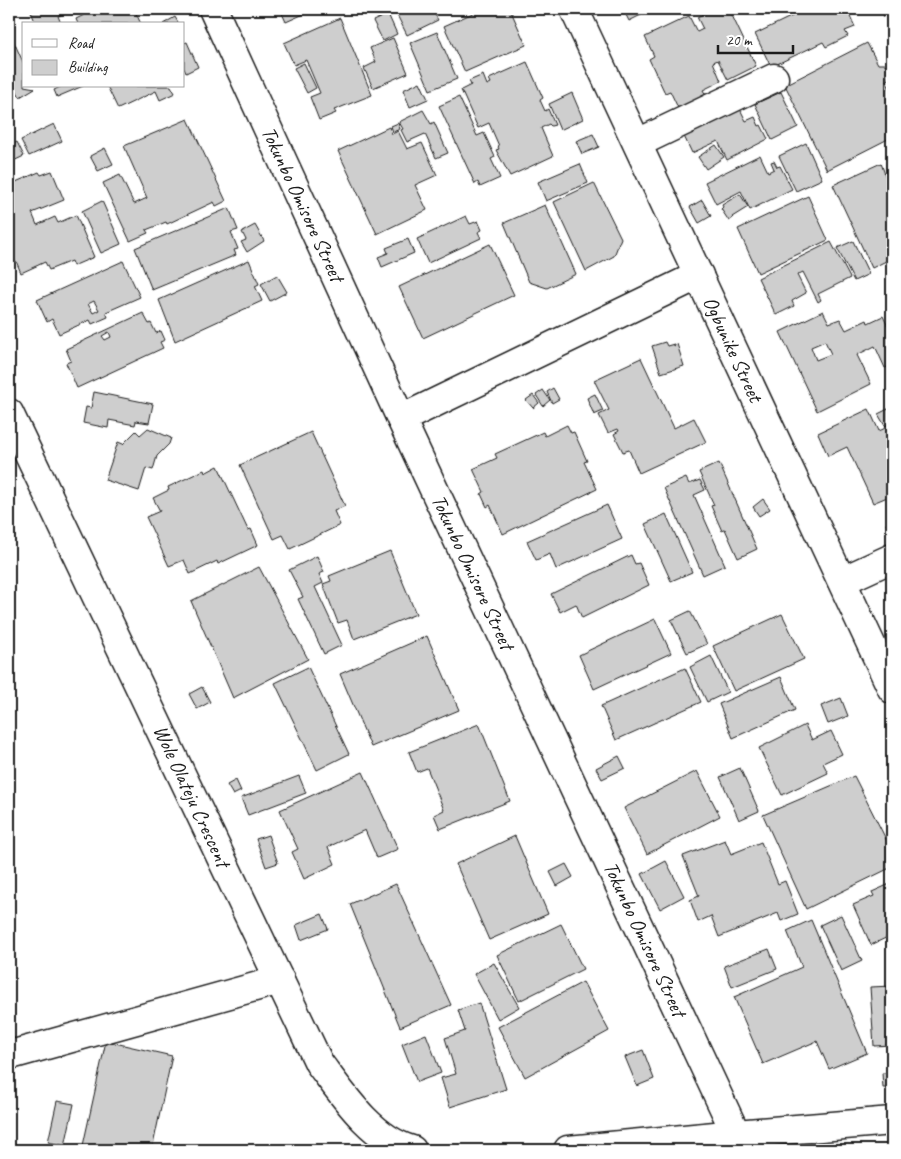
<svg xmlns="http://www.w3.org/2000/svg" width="901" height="1159" font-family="Caveat,sans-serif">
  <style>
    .building { fill: #cecece; stroke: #1c1c1c; fill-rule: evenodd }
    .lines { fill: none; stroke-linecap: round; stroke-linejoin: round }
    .minor-casing { stroke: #1c1c1c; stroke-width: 31 }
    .minor { stroke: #fff; stroke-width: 28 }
    .labels { text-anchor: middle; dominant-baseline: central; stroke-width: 4; stroke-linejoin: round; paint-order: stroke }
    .street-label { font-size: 21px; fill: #1c1c1c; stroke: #fff }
  </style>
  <rect width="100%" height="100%" fill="#fff"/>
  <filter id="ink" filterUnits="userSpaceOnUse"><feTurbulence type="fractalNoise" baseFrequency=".02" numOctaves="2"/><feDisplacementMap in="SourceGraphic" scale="10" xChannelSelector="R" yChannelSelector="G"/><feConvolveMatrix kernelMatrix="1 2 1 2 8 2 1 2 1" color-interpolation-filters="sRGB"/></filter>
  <g filter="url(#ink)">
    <!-- building -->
    <g class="building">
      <polygon points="30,9 76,9 58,16 60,21 53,24 36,24"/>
      <polygon points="96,9 134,9 141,24 78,24 76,19"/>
      <polygon points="280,9 315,9 286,22"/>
      <polygon points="394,9 432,9 438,20 407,35"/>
      <polygon points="482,9 510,9 526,45 465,72 444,26"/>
      <polygon points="623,9 653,9 629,21"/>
      <polygon points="713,9 729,9 756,66 728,80 718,60 713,62 721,81 703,90 707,97 679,110 670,91 665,93 649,59 654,56 645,37 689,16 697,32 703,29 697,17"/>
      <polygon points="766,9 781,9 769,15"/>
      <polygon points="807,9 847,9 855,27 845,31 848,36 826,47 823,42 771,67 755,34"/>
      <polygon points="853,9 867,9 855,14"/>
      <polygon points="881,9 891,9 892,14 884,17"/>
      <polygon points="388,14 397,34 383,41 373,21"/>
      <polygon points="175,17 179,24 163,24"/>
      <polygon points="340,18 372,95 334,110 336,113 319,120 310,97 320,93 306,60 294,65 284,43"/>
      <polygon points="437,32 457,79 430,90 410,43"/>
      <polygon points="12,38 24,64 24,86 35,88 20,97 15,88 9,91 9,39"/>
      <polygon points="393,38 408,73 373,88 364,68 376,62 370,48"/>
      <polygon points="187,42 198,67 186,73 184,68 184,43"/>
      <polygon points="867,43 878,64 885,64 889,68 890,74 888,80 886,80 892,93 892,137 827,170 785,85"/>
      <polygon points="527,62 543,98 540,100 545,111 548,109 555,125 551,126 549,124 541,128 553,156 510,176 496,150 499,149 498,147 499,146 489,123 478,128 461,90 471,85 469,81 483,75 487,85 491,83 489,79"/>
      <polygon points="304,63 316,88 307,93 294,68"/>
      <polygon points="420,82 428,99 410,107 403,90"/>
      <polygon points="62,86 83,86 57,97 54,90"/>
      <polygon points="107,86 171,86 175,93 160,100 156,91 118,109"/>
      <polygon points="781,92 798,127 772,140 755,104"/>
      <polygon points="572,93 583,119 560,130 549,104"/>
      <polygon points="459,97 477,136 484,133 495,157 491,159 500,178 480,187 478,182 475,184 439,106"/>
      <polygon points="738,105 746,121 755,117 759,126 761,125 768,139 727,160 718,141 692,153 682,132"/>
      <polygon points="423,110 431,124 434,122 448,153 436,158 425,134 407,142 401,130 403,129 399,122"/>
      <polygon points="188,119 226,201 216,206 214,202 167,224 166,222 146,230 148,233 130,241 103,183 120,175 134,204 147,198 124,146"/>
      <polygon points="398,123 400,129 393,132 391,126"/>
      <polygon points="54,124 62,141 29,156 21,140"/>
      <polygon points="389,127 392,134 398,131 407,149 422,143 437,175 415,185 427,210 377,234 338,151"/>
      <polygon points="593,134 599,147 582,154 576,141"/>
      <polygon points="17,142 24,156 9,163 9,146"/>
      <polygon points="806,143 822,179 796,191 779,156"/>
      <polygon points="716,145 724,157 706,169 698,157"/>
      <polygon points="105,148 113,164 98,171 90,156"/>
      <polygon points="760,155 768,172 774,169 771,162 774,161 777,167 780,166 792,189 750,210 741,191 716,204 705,182"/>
      <polygon points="892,155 892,169 887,157"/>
      <polygon points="881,163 889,186 886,187 892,197 892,258 872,268 833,185"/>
      <polygon points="580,164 588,183 546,201 538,182"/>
      <polygon points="52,171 64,200 32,213 37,225 55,217 58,223 76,215 94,257 73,266 71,261 49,270 45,262 21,273 16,261 9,264 9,189 12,188 11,184 39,172 41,175"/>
      <polygon points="594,183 621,238 614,256 586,271 554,202"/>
      <polygon points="740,194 748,207 732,217 733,218 729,221 721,209 723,207 722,205"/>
      <polygon points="808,196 828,240 758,273 738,229"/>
      <polygon points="702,200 711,216 699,223 690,207"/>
      <polygon points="102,201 121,244 101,253 82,211"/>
      <polygon points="545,205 576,274 547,288 529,282 504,223"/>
      <polygon points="229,208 238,230 231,232 238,249 234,250 236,255 152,290 135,248"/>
      <polygon points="466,216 470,224 478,221 482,230 478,232 481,238 428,263 417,239"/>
      <polygon points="255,225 264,241 247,252 241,242 246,240 242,232"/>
      <polygon points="408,239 414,253 382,267 378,257 388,253 386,248"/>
      <polygon points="853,241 869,274 854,281 837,248"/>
      <polygon points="831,242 850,278 818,294 821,300 818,302 803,272 797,275 806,293 792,301 794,306 776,315 758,278"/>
      <polygon points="490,244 514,295 423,338 399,287"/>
      <polygon points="249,260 259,284 255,286 262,301 175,341 159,300"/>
      <path d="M 123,261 L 140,297 L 106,312 L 108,317 L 92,324 L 90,320 L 59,334 L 52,319 L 47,322 L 37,300 ZM 94,301 L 99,310 L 93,313 L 88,304 Z"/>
      <polygon points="277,275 287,292 270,301 261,284"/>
      <path d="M 823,311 L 829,323 L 840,319 L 846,330 L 867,320 L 868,323 L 883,316 L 892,335 L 892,365 L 885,368 L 875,346 L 857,355 L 871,384 L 817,411 L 780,332 ZM 825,341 L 831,354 L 816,360 L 811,347 Z"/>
      <path d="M 143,313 L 149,324 L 151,323 L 156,333 L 161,331 L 165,340 L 160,342 L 163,348 L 77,388 L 66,363 L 71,361 L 66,349 ZM 109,332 L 111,337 L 105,340 L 102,336 Z"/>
      <polygon points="665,342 667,346 674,344 674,346 677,344 684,366 661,373 652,346"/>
      <polygon points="641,358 674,428 694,418 706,442 639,473 629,450 623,452 614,434 619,431 618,429 608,433 599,415 609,410 594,380"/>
      <polygon points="553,388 559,399 552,403 547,392"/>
      <polygon points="543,390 550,400 543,406 536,395"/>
      <polygon points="94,392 153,404 149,423 136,421 135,425 109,420 108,428 83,423 86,407 91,408"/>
      <polygon points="595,394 603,411 594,415 587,398"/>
      <polygon points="533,395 539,403 533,408 526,400"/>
      <polygon points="890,408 892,412 892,422 885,426 878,414"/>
      <polygon points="869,409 879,431 892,425 892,495 873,503 847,447 828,456 818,433"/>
      <polygon points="567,425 571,433 574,432 587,461 584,462 597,489 503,534 490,505 487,507 481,494 484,492 473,469 497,458 495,454 543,432 545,436"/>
      <polygon points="148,428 171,438 169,444 157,456 153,470 146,468 139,491 105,480 118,442 123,444 136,431 140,435"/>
      <polygon points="311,432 345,506 334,511 340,525 290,549 283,535 274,539 240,465"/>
      <polygon points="719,463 757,549 738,558 725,529 722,531 711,506 714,505 699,472"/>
      <polygon points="218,466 248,530 251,529 258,545 218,564 217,561 190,574 184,560 169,566 146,517 160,511 153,498 169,490 168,487 204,470 205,473"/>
      <polygon points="686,478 689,484 700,480 705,490 694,495 725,565 703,575 664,488"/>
      <polygon points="763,499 770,509 759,516 753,507"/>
      <polygon points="607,505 622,539 556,569 550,554 536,560 527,541"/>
      <polygon points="666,514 692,572 671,581 645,524"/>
      <polygon points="892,522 892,539 886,524"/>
      <polygon points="390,551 416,614 354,639 347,620 338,623 323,584 331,581 329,576"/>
      <polygon points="631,555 635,564 639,563 649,585 582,618 576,604 560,612 551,594"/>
      <polygon points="317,556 324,572 319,574 323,583 315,587 342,645 324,654 298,599 303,597 289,570"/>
      <polygon points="259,567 308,659 233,698 191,601"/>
      <polygon points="690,611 707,644 687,653 671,620"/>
      <polygon points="782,614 804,659 734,691 713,646"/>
      <polygon points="655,619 671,653 594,689 579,655"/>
      <polygon points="427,636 459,710 371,747 340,674"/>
      <polygon points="711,656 728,692 707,702 690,667"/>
      <polygon points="308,667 349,754 317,770 275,683"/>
      <polygon points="685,668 701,702 616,740 601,706"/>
      <polygon points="781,677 795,710 733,738 719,704"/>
      <polygon points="202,687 210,702 197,709 189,694"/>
      <polygon points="841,698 848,716 828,724 821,706"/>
      <polygon points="479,724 510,801 440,829 434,815 444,810 427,768 417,772 409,752"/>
      <polygon points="805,725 812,740 831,731 842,754 823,763 828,773 782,795 759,748"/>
      <polygon points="619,756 625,768 602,779 596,768"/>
      <polygon points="740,768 759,811 739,820 720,777"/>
      <polygon points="697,771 720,816 647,854 624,808"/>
      <polygon points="363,772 398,849 377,858 365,830 328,847 335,864 304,879 292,852 298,849 280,810"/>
      <polygon points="299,776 306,793 248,815 241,798"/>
      <polygon points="854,776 892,851 892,867 806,909 763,815"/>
      <polygon points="236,780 241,791 233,795 227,785"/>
      <polygon points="268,835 278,863 266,867 256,839"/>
      <polygon points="515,836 548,914 489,940 456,864"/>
      <polygon points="725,840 731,854 761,842 778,884 785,881 798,914 781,921 778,913 719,937 711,916 698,922 690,900 699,896 683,856"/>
      <polygon points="666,861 684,896 660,909 642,874"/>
      <polygon points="566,864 573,877 557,886 550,872"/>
      <polygon points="892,883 892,935 871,945 853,905 874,896 872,892"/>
      <polygon points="396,884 451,1005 400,1027 350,904"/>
      <polygon points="322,914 328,929 301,940 296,925"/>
      <polygon points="841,915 862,961 841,971 820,925"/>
      <polygon points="811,920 867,1053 829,1069 817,1041 763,1064 734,997 802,967 787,931"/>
      <polygon points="561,924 583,969 519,1001 497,955"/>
      <polygon points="769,949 777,969 732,987 724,966"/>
      <polygon points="494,963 519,1007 498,1019 474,974"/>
      <polygon points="583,982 609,1031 525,1077 498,1027"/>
      <polygon points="892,986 892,1045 874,1046 870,987"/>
      <polygon points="479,1003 506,1089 450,1107 441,1078 456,1074 445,1038 465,1031 458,1010"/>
      <polygon points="426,1034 441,1073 417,1082 402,1044"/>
      <polygon points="106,1041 172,1056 152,1150 82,1150"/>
      <polygon points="643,1050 654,1079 637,1086 625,1057"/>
      <polygon points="882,1073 892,1073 892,1088 883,1088"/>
      <polygon points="57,1101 74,1104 65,1146 48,1142"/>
    </g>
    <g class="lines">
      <defs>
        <g id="minor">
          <polyline points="213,9 401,419 736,1134"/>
          <polyline points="574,9 892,689"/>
          <polyline points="638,143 774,78"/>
          <path d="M 9,413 L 319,1063 C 343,1095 372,1139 412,1150"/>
          <polyline points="401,419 699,275"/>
          <polyline points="842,581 892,558"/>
          <polyline points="9,1052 14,1054 280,980"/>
          <polyline points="568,1150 736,1134 892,1121"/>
        </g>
      </defs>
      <!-- minor casing -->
      <use href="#minor" class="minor-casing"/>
      <!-- minor -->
      <use href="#minor" class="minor"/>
    </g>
  </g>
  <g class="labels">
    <!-- street labels -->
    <g class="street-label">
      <text transform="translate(303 204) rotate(65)">Tokunbo Omisore Street</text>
      <text transform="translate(733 349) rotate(65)">Ogbunike Street</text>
      <text transform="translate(473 572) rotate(65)">Tokunbo Omisore Street</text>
      <text transform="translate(192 796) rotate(65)">Wole Olateju Crescent</text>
      <text transform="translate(645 939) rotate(65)">Tokunbo Omisore Street</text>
    </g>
  </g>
  <!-- margin -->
  <rect width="901" height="1159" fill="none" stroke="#fff" stroke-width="30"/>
  <rect x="15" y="15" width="871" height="1129" fill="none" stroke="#1c1c1c" stroke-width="2" filter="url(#ink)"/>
  <!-- legend -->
  <rect x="22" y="22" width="162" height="65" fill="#ffffff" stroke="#a4a4a4"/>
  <rect x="32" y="39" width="25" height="8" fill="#ffffff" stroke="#a4a4a4"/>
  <text x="68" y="48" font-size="15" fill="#1c1c1c">Road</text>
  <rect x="32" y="60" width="25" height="15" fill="#cecece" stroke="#a4a4a4"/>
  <text x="68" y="72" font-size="15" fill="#1c1c1c">Building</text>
  <!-- scale -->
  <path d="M718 45v8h75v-8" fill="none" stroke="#1c1c1c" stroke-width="2.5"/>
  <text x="726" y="45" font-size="15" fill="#1c1c1c" stroke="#ffffff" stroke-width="4" paint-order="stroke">20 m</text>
</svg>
